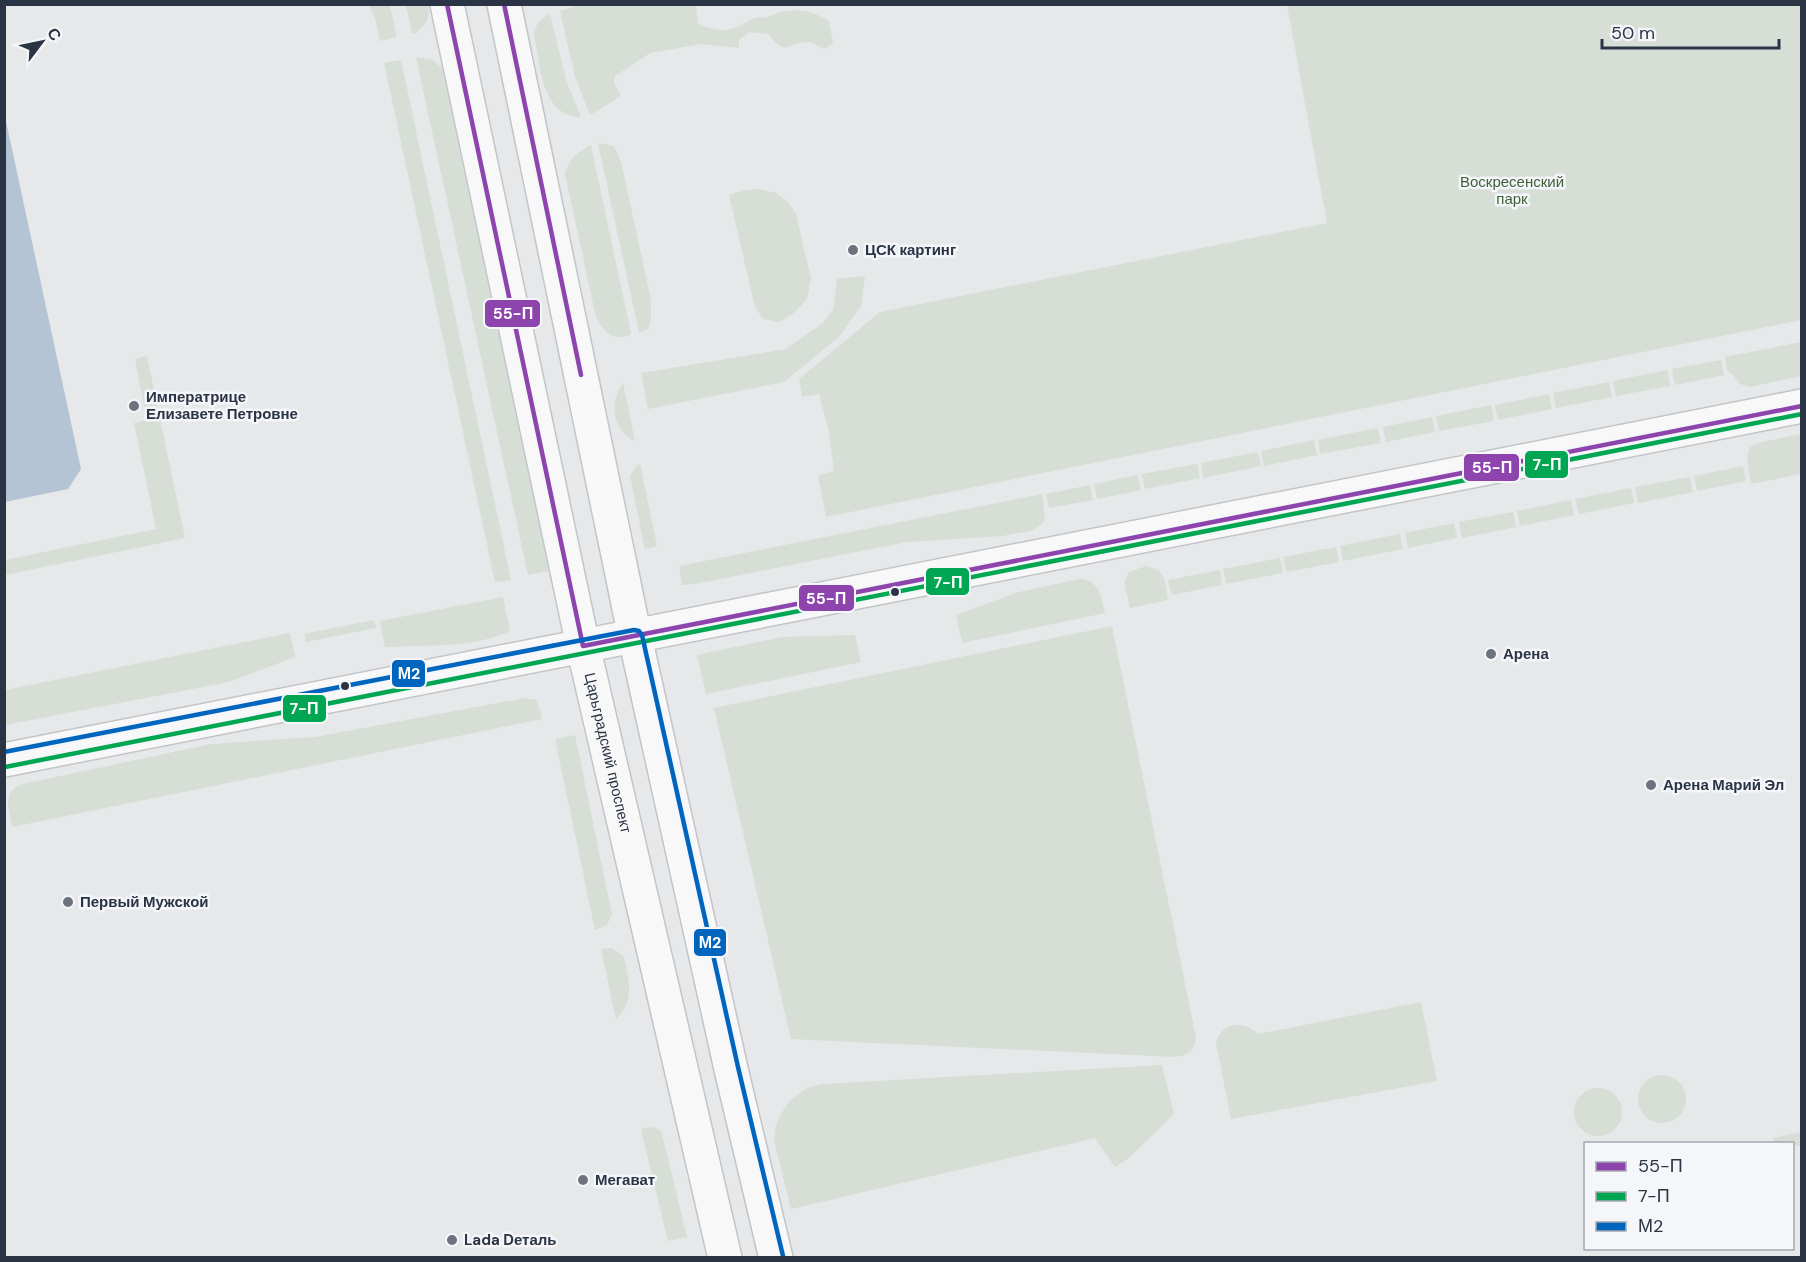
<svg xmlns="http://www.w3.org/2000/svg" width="1806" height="1262" font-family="'DM Sans',sans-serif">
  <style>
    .green { fill: #d6ded6 }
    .water { fill: #b4c4d5 }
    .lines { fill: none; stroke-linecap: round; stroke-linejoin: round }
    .major-casing { stroke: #c2c5c8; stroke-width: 36 }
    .major { stroke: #f8f8f8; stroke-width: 33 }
    .bus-1-casing { stroke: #f4f6f9; stroke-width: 9 }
    .bus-2-casing { stroke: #f4f6f9; stroke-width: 9 }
    .bus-3-casing { stroke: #f4f6f9; stroke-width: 9 }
    .bus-1 { stroke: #8e44ad; stroke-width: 4.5 }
    .bus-2 { stroke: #00a651; stroke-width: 4.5 }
    .bus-3 { stroke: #0065bd; stroke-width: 4.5 }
    .poi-dot { fill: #6c737f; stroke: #f4f6f9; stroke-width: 2 }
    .bus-dot { fill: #2b3445; stroke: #f4f6f9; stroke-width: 2 }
    .labels { text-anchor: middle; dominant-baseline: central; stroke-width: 5; stroke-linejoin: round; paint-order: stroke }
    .park-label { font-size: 15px; fill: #3f6138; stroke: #f4f6f9 }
    .poi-label { font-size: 15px; font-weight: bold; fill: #2b3445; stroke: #f4f6f9; text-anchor: start }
    .street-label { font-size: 15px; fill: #2b3445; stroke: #f4f6f9 }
    .line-badge { stroke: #f4f6f9; stroke-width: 2 }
    .badge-label { font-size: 16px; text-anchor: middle; font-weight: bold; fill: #fff }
  </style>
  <rect width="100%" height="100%" fill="#e6e8ea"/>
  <!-- green -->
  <g class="green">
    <polygon points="369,5 390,5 397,37 380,41 375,18"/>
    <path d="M 406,5 L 428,5 C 431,18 424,30 412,34 Z"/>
    <path d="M 578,5 L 696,5 L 698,23 C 707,28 720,32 731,29 C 746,26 750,14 767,18 C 788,6 810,9 829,21 L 833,43 L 825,49 C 820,47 812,42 807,42 C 785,43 789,58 768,34 L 749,32 L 739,40 L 739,48 L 701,44 L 650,53 L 615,76 L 614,83 L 621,96 L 590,115 L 575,77 L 560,11 Z"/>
    <polygon points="1287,5 1801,5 1801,320 826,517 818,475 834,471 829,432 819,394 802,397 799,379 880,312 1327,223"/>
    <path d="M 550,14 L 566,80 L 581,117 C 541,117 540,63 534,34 C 536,24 541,18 550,14 Z"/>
    <polygon points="416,57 431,59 442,68 549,571 528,575"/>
    <polygon points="401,60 511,580 495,582 384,63"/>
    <polygon points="598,143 614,146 621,162 651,300 651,319 649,328 639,333"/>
    <path d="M 591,145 L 631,334 C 613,343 604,332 596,317 L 565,174 C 569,159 577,152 591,145 Z"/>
    <polygon points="760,189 776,193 788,202 796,214 811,279 807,299 794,313 779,322 763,319 755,307 729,195 746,190"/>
    <polygon points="865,276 861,306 839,337 784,382 648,409 641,373 786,349 824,322 833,310 837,279"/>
    <polygon points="1801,342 1801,376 1750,387 1740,384 1734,376 1727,370 1725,357"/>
    <polygon points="147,356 185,538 5,575 5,560 156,529 134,423 147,420 135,359"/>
    <polygon points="1721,360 1724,375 1675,385 1672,369"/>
    <polygon points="1667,370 1670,386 1616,396 1613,381"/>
    <polygon points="1609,382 1612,397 1556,408 1553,393"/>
    <path d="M 623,383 L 635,441 C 612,431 609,402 623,383 Z"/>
    <polygon points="1549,394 1552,409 1498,420 1495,405"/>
    <polygon points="1491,405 1494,421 1439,431 1436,416"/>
    <polygon points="1432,417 1435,432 1386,442 1383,427"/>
    <polygon points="1378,428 1381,443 1320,454 1318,440"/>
    <polygon points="1801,434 1801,474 1751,484 1747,457 1750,447 1762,442"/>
    <polygon points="1314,440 1317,455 1264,466 1261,451"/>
    <polygon points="1258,452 1261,466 1203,478 1201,463"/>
    <polygon points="640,464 657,546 645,549 630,476 636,467"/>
    <polygon points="1197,464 1200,478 1145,489 1142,474"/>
    <polygon points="1743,466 1746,481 1697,491 1694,476"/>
    <polygon points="1137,475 1141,490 1097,499 1094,484"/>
    <polygon points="1690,477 1693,492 1638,503 1635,487"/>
    <polygon points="1090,485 1093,500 1049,508 1046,494"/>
    <polygon points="1631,488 1634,503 1579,514 1575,499"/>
    <polygon points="1042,494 1045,519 1042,524 1031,531 1002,536 907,542 695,584 682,585 679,566"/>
    <polygon points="1571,500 1574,515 1520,526 1517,511"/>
    <polygon points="1513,512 1516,527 1462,538 1459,522"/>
    <polygon points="1454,523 1457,538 1408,548 1405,533"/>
    <polygon points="1400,534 1403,549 1343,561 1340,546"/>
    <polygon points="1336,547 1339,562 1287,572 1283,557"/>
    <polygon points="1280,558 1283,573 1226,584 1223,569"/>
    <polygon points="1146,566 1158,570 1164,578 1168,600 1130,608 1125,586 1125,581 1129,572"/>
    <polygon points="1220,570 1222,585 1172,595 1168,580"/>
    <path d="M 1079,579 C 1100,580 1101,596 1105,613 L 962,643 L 956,615 L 1019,592 Z"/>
    <path d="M 503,597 L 510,631 C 476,648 423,645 385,647 L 380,621 Z"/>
    <polygon points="374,620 376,628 306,642 304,634"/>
    <path d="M 1112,626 L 1196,1037 C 1194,1051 1189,1055 1175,1057 L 791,1039 L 714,708 Z"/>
    <polygon points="290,633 295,657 229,682 5,725 5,690"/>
    <polygon points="855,635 861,662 706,694 697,655 782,637"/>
    <path d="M 525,698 L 537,700 L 542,719 L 12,827 C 9,810 1,791 23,784 L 211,744 L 315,737 Z"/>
    <polygon points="575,735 612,915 607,925 595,930 555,739"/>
    <path d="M 612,948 L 624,957 C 629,980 635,1001 616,1019 L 601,949 Z"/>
    <path d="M 1421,1002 L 1437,1081 L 1231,1119 L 1216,1043 C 1221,1022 1244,1020 1258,1034 Z"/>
    <polygon points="1162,1065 1174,1114 1129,1158 1115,1167 1095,1138 791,1209 774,1140 776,1126 780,1115 790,1101 807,1088 823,1084"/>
    <circle cx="1662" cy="1099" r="24"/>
    <circle cx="1598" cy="1112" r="24"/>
    <polygon points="651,1127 660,1130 662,1134 687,1237 668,1241 641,1129"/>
    <polygon points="1801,1132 1801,1145 1793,1146 1792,1144 1774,1143 1773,1138"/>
  </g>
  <!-- water -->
  <polygon class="water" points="4,112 81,469 68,489 5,502"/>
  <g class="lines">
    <defs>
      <g id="major">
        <path id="s1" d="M 447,4 L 583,646 L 725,1258"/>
        <polyline points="504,4 635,637 731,1069 776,1258"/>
        <polyline points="4,760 1802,406"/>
      </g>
    </defs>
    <!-- major casing -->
    <use href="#major" class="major-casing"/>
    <!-- major -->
    <use href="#major" class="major"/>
    <defs>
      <g id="bus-1">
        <polyline points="447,4 583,646 1802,406"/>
        <polyline points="504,4 581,375"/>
      </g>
      <polyline id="bus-2" points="5,767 1802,414"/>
      <polyline id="bus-3" points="4,752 634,630 639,631 642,635 738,1067 783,1256"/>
    </defs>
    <!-- bus-1 casing -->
    <use href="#bus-1" class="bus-1-casing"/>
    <!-- bus-2 casing -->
    <use href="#bus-2" class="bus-2-casing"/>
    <!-- bus-3 casing -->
    <use href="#bus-3" class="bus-3-casing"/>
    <!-- bus-1 -->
    <use href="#bus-1" class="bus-1"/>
    <!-- bus-2 -->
    <use href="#bus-2" class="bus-2"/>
    <!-- bus-3 -->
    <use href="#bus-3" class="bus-3"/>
  </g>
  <!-- markers -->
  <g class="poi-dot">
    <circle cx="853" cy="250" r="6"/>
    <circle cx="134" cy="406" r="6"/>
    <circle cx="1491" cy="654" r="6"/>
    <circle cx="1651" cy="785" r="6"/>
    <circle cx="68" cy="902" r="6"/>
    <circle cx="583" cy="1180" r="6"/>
    <circle cx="452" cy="1240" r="6"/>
  </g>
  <g class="bus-dot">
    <circle cx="895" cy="592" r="5"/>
    <circle cx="345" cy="686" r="5"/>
  </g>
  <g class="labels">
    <!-- park labels -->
    <g class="park-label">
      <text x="1512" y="182">Воскресенский<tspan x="1512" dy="17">парк</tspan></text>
    </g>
    <!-- poi labels -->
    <g class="poi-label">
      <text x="865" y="250">ЦСК картинг</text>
      <text x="146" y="397">Императрице<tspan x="146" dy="17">Елизавете Петровне</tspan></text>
      <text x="1503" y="654">Арена</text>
      <text x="1663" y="785">Арена Марий Эл</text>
      <text x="80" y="902">Первый Мужской</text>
      <text x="595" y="1180">Мегават</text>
      <text x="464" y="1240">Lada Dеталь</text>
    </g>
    <!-- street labels -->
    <g class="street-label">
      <text stroke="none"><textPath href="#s1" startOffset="766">Царьградский проспект</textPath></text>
    </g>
  </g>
  <g class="line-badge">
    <rect x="484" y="299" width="57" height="29" rx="6" fill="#8e44ad"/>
    <rect x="1524" y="450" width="45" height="29" rx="6" fill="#00a651"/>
    <rect x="1463" y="453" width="57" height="29" rx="6" fill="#8e44ad"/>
    <rect x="925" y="567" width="45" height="29" rx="6" fill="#00a651"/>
    <rect x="798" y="584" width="57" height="28" rx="6" fill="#8e44ad"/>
    <rect x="391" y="659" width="35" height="29" rx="6" fill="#0065bd"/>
    <rect x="282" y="694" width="45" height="29" rx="6" fill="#00a651"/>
    <rect x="693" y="928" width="34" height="29" rx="6" fill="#0065bd"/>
  </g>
  <g class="badge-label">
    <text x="513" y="319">55-П</text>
    <text x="1547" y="470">7-П</text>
    <text x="1492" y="473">55-П</text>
    <text x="948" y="588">7-П</text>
    <text x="826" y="604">55-П</text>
    <text x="409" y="679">М2</text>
    <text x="304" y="714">7-П</text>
    <text x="710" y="948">М2</text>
  </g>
  <!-- border -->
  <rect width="1806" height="1262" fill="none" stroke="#2b3445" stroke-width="12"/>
  <!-- legend -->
  <rect x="1584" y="1142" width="210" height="108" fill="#f4f6f9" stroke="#a4a8b1" stroke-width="1.5"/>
  <rect x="1596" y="1162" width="30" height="9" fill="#8e44ad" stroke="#a4a8b1" stroke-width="1.5"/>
  <text x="1638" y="1172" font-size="18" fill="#2b3445">55-П</text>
  <rect x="1596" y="1192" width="30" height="9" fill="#00a651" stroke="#a4a8b1" stroke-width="1.5"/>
  <text x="1638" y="1202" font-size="18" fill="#2b3445">7-П</text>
  <rect x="1596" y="1222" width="30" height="9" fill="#0065bd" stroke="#a4a8b1" stroke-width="1.5"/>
  <text x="1638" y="1232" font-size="18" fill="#2b3445">М2</text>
  <!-- north arrow -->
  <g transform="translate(42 42) rotate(58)" stroke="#f4f6f9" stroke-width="4.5" paint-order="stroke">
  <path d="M0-4.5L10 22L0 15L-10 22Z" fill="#2b3445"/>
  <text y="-9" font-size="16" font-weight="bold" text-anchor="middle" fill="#2b3445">С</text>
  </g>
  <!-- scale -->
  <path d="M1602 39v9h177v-9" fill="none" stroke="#2b3445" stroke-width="3"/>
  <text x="1611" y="39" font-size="18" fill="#2b3445" stroke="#f4f6f9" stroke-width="4.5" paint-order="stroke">50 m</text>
</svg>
